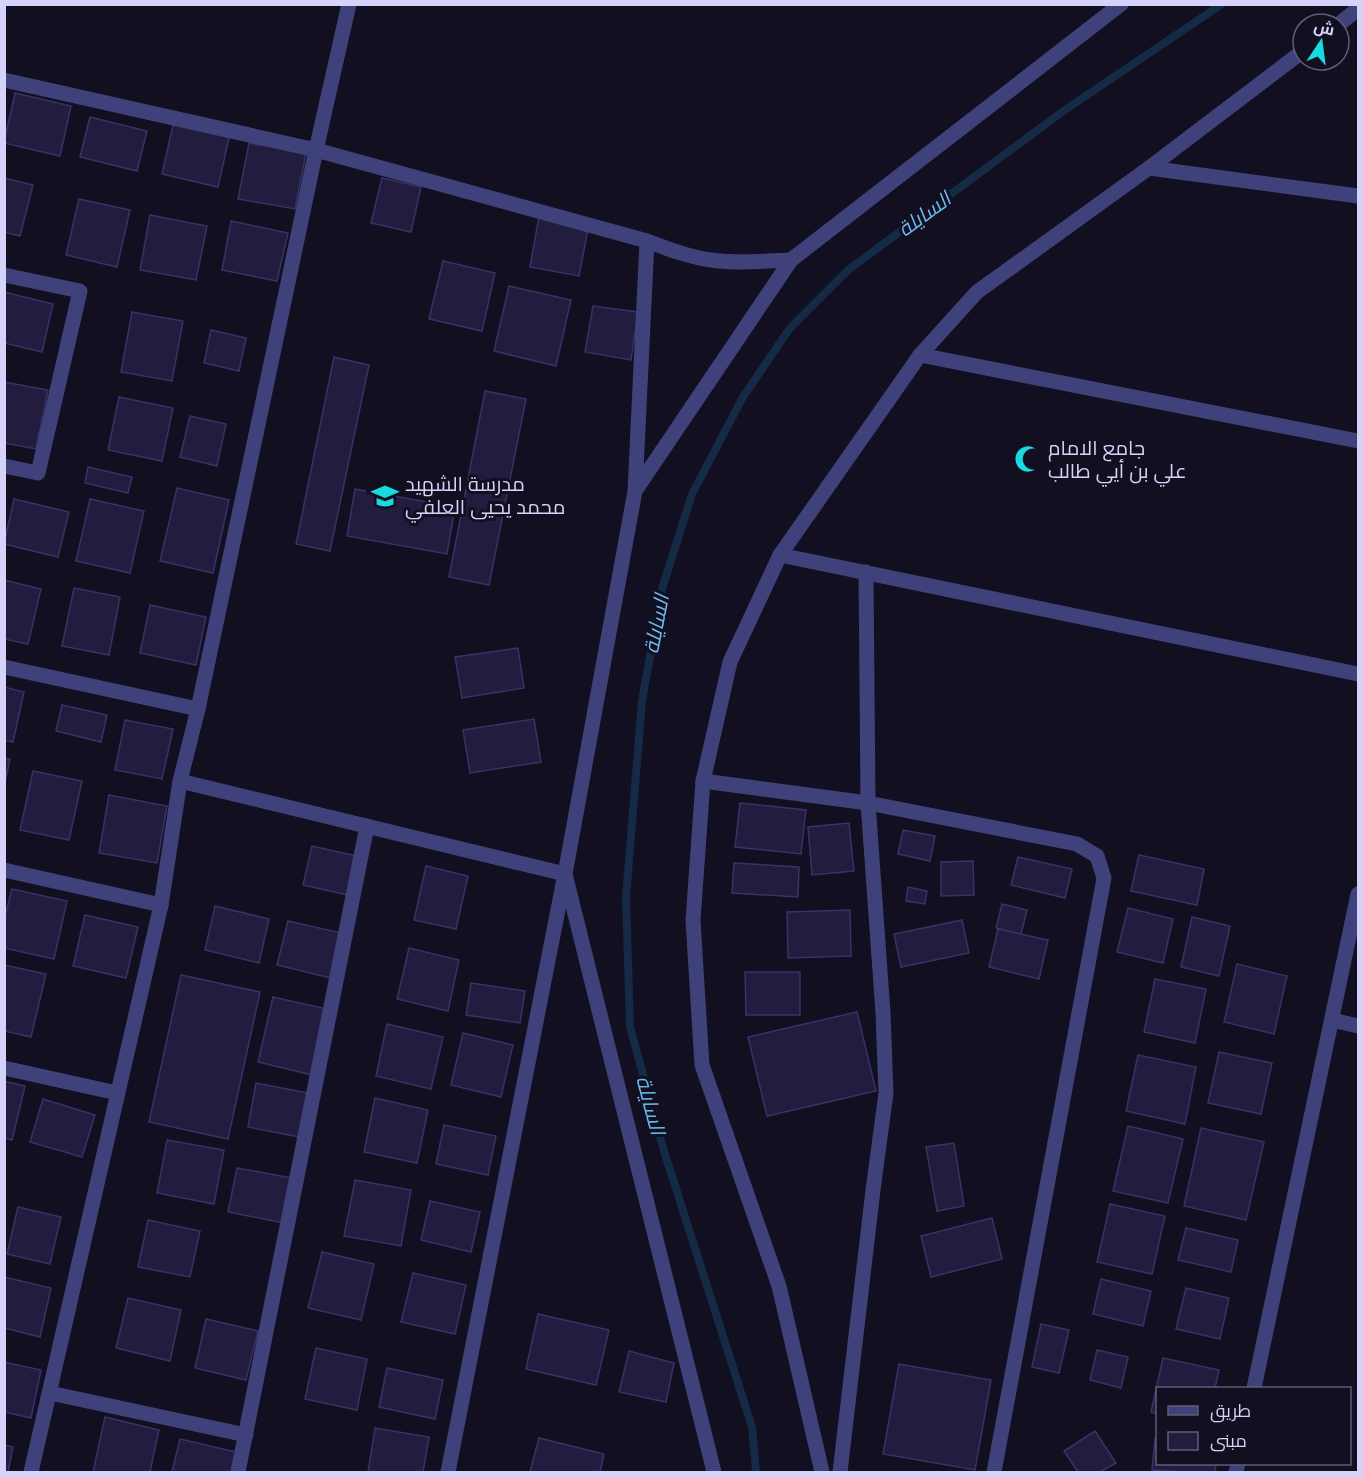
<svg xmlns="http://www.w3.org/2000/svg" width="1363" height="1477" font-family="Raleway,Cairo,sans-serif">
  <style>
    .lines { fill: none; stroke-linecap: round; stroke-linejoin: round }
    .stream { stroke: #142a45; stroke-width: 8 }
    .building { fill: #221d3f; stroke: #393268; stroke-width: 1.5 }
    .minor { stroke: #3f417a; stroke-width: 15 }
    .labels { text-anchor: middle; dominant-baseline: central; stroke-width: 6; stroke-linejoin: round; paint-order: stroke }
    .poi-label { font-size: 20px; fill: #d5d3fa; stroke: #110f20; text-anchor: start }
    .water-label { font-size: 21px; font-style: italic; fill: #6cbcef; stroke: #110f20 }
  </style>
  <rect width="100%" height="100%" fill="#110f20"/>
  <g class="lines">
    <!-- stream -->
    <polyline class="stream" points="756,1472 752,1427 664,1151 630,1027 626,897 642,701 662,589 692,494 743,397 790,328 848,270 1062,112 1222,4"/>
  </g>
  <!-- building -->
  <g class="building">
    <polygon points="15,93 71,106 60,156 4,143"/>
    <polygon points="175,116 231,129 218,187 162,174"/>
    <polygon points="90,117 147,131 137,171 80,157"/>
    <polygon points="249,143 306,153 295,209 238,199"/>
    <polygon points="4,178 33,185 20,236 4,232"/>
    <polygon points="382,178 421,187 411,232 371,223"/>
    <polygon points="79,199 130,210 117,267 66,255"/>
    <polygon points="150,215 207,226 196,280 140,270"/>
    <polygon points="539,216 589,224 579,276 530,267"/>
    <polygon points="231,221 288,233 277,281 222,270"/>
    <polygon points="443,261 495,273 482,331 429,319"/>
    <polygon points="509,286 571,300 556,366 494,351"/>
    <polygon points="4,292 53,304 42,352 4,343"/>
    <polygon points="593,306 638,312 631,360 585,352"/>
    <polygon points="132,312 183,321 172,381 121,372"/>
    <polygon points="211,330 246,338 239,371 204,363"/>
    <polygon points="334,357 369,365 330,551 296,544"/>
    <polygon points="4,382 48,390 36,449 4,443"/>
    <polygon points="485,391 526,399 489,585 449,577"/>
    <polygon points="119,397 173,408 162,461 108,450"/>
    <polygon points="190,416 226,424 217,466 180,457"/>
    <polygon points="88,467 132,477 128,493 85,483"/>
    <polygon points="177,488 229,500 213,573 160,561"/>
    <polygon points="355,489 455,507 447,554 347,536"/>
    <polygon points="14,499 69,512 58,557 4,544"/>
    <polygon points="90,499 144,511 130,573 76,561"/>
    <polygon points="4,580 41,589 28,644 4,639"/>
    <polygon points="74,588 120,597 109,655 62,646"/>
    <polygon points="150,605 206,617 196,665 140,653"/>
    <polygon points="518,648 524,688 462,698 455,657"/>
    <polygon points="4,687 24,692 13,742 4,740"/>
    <polygon points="62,705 107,715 101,742 56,731"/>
    <polygon points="534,719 541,762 470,773 463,730"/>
    <polygon points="125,720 173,729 162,779 115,770"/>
    <polygon points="4,758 10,759 4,787"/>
    <polygon points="33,771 82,781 69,840 20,830"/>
    <polygon points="109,795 167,806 157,863 99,853"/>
    <polygon points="740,803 806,810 801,854 735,847"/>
    <polygon points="849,823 854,871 812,875 808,827"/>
    <polygon points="903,830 935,836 930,861 898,854"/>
    <polygon points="312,846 357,856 348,895 303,885"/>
    <polygon points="1139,855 1204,869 1197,905 1131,891"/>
    <polygon points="1018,857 1072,869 1065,898 1011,885"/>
    <polygon points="973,861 974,895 941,896 941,862"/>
    <polygon points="734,863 799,867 798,897 732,893"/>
    <polygon points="426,866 468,876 456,929 414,920"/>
    <polygon points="908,887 927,891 925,904 906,901"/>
    <polygon points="12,889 67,901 54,959 4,948 4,920"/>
    <polygon points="1002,904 1027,910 1021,934 996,928"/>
    <polygon points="215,906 269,919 259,963 205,950"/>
    <polygon points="1128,908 1173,919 1163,963 1117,952"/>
    <polygon points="850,910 851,956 788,958 787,912"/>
    <polygon points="85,915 138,927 126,978 73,966"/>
    <polygon points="1192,917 1230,926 1219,976 1181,967"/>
    <polygon points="962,920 969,953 901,967 894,934"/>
    <polygon points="288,921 346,934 335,979 277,965"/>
    <polygon points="998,929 1048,940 1039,979 989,967"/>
    <polygon points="409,948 459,960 448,1011 397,999"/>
    <polygon points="1237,964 1287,976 1274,1034 1224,1022"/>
    <polygon points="4,965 46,974 31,1037 4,1031"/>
    <polygon points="745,972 800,972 800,1015 746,1015"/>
    <polygon points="181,975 260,992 228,1139 149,1122"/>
    <polygon points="1155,979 1206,989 1195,1043 1144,1032"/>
    <polygon points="471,983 525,991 520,1023 466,1015"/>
    <polygon points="273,997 327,1009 312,1075 258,1062"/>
    <polygon points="857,1012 876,1091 767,1116 748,1037"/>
    <polygon points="387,1024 443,1037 431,1089 376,1076"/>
    <polygon points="463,1033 513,1045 501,1097 451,1085"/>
    <polygon points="1219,1052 1272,1063 1261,1114 1208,1103"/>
    <polygon points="1138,1055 1196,1067 1185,1124 1126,1111"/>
    <polygon points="4,1081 25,1086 12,1140 4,1138"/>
    <polygon points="256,1083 308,1093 300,1137 248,1127"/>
    <polygon points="375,1098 428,1110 417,1163 364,1152"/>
    <polygon points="43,1099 95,1115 82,1157 30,1142"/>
    <polygon points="444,1125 496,1136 488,1175 436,1164"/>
    <polygon points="1128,1126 1183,1139 1168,1203 1113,1191"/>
    <polygon points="1201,1128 1264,1142 1246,1220 1184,1206"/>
    <polygon points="167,1140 224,1150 214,1204 157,1193"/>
    <polygon points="954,1143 964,1206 937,1211 926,1147"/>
    <polygon points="237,1168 292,1178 284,1223 228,1212"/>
    <polygon points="355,1180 411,1190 401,1246 344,1236"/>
    <polygon points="430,1201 480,1212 471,1252 421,1240"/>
    <polygon points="1110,1204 1165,1216 1152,1274 1097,1262"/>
    <polygon points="18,1207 61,1217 50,1264 7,1254"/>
    <polygon points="992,1218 1002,1259 931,1277 921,1236"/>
    <polygon points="148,1220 200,1231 190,1277 138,1267"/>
    <polygon points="1186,1228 1238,1240 1231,1272 1178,1260"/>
    <polygon points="322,1252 374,1264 361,1320 308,1308"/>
    <polygon points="413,1273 466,1285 455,1334 401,1322"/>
    <polygon points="4,1277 51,1288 40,1337 4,1328"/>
    <polygon points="1101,1279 1151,1291 1143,1326 1093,1314"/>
    <polygon points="1186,1288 1229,1298 1220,1339 1176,1329"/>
    <polygon points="128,1298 181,1310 170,1361 116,1348"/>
    <polygon points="538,1314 609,1330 596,1385 526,1369"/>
    <polygon points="206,1319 258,1331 246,1380 195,1368"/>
    <polygon points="1041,1324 1069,1330 1059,1373 1032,1367"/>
    <polygon points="316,1348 367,1359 357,1410 305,1399"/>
    <polygon points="1097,1350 1128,1357 1121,1388 1090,1380"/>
    <polygon points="629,1351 674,1363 666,1402 619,1392"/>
    <polygon points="1163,1358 1219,1370 1215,1388 1158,1388 1158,1414 1151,1412"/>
    <polygon points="4,1362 41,1370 31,1418 4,1412"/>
    <polygon points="899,1364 991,1380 975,1470 883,1454"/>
    <polygon points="387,1368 443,1380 435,1419 379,1407"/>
    <polygon points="105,1417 159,1430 150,1472 93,1472"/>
    <polygon points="375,1428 429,1437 423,1472 368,1472"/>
    <polygon points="1095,1431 1116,1463 1100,1472 1078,1472 1064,1451"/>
    <polygon points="539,1438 604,1454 600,1472 530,1472"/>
    <polygon points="180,1439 236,1452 231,1472 172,1472"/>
    <polygon points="1155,1439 1158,1439 1158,1464 1216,1464 1215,1472 1187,1472 1152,1470"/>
    <polygon points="4,1445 13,1447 8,1472 4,1472"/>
  </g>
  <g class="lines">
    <!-- minor -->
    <g class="minor">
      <polyline points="1339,24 1358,9"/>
      <path d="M 4,80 L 316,150 L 647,241 C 668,249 689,257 711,260 C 737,264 765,261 791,260"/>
      <polyline points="1149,168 1358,196"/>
      <polyline points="4,275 80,291 38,473 4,466"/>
      <polyline points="920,355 1358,441"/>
      <polyline points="635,491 647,241"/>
      <polyline points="780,555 1358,674"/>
      <polyline points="4,667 198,709"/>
      <polyline points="180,781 565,874 448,1472"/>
      <polyline points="703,781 868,803 1077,844 1097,856 1104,878 994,1472"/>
      <polyline points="4,870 161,905"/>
      <polyline points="1332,1020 1358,1026"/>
      <polyline points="4,1068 117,1093"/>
      <polyline points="1254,1388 1358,894"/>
      <polyline points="50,1393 246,1435"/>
      <polyline points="31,1472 161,905 180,781 198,709 316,150 349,4"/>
      <polyline points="238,1472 367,826"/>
      <polyline points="714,1472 565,874 635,491 791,260 1121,4"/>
      <polyline points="822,1472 779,1286 702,1065 693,920 703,781 730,662 780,555 920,355 977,292 1149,168 1303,51"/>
      <polyline points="840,1472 873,1190 886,1093 883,1013 868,803 866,572"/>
      <polyline points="1236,1472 1238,1464"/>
    </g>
  </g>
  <!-- icons -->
  <defs>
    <symbol id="mosque-bare" viewBox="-9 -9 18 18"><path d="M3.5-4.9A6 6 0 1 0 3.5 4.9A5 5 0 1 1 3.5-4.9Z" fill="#18dbe1" stroke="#110f20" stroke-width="2.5" paint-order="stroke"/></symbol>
    <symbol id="school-bare" viewBox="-9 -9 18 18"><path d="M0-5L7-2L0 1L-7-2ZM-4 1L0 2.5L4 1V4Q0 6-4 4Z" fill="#18dbe1" stroke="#110f20" stroke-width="2.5" paint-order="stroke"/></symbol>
  </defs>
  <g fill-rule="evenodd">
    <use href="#mosque-bare" x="1009" y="440" width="38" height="38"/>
    <use href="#school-bare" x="366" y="477" width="38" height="38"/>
  </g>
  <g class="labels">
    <!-- poi labels -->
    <g class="poi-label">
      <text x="1048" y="448">جامع الامام<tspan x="1048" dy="23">علي بن أيي طالب</tspan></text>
      <text x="405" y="484">مدرسة الشهيد<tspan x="405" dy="23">محمد يحيى العلفي</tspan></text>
    </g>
    <!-- water labels -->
    <g class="water-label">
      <text transform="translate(924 214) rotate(-36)">السايلة</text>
      <text transform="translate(656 624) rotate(-79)">السايلة</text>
      <text transform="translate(651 1105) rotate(75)">السايلة</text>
    </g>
  </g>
  <!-- border -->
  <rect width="1363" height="1477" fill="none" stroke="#d5d3fa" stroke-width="12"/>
  <!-- legend -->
  <rect x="1156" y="1387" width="195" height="78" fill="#110f20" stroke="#5f5d77" stroke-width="1.5"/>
  <rect x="1168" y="1406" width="30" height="9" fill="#3f417a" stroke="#5f5d77" stroke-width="1.5"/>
  <text x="1210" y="1417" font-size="18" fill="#d5d3fa">طريق</text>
  <rect x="1168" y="1432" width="30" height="18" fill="#221d3f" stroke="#5f5d77" stroke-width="1.5"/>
  <text x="1210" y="1447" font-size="18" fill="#d5d3fa">مبنى</text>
  <!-- north arrow -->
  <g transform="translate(1321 42) rotate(13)"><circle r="28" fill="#110f20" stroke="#5f5d77" stroke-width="1.5"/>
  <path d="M0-4.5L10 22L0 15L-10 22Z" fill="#18dbe1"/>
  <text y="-9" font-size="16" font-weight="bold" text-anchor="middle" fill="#d5d3fa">ش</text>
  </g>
</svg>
